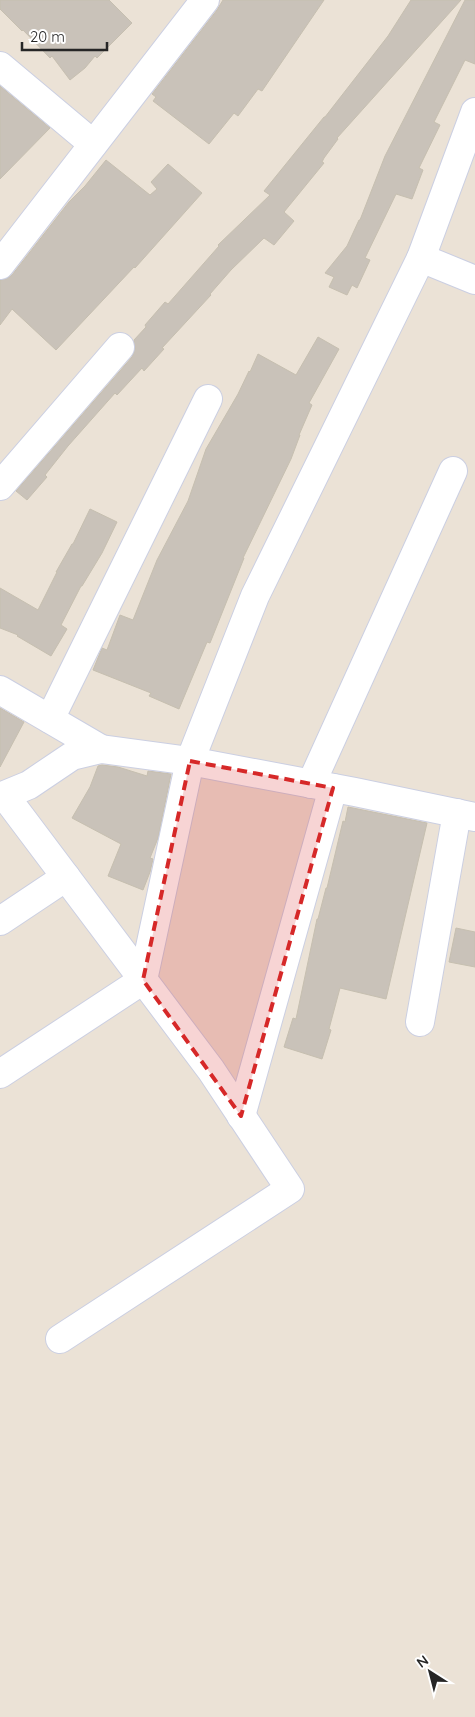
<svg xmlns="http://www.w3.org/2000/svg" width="475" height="1717" font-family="Quicksand,sans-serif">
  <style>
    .building { fill: #c9c2b9; stroke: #c6bfb0 }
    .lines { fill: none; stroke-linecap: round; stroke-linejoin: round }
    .minor-casing { stroke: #cbcfe2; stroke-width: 30 }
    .minor { stroke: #fff; stroke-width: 28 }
    .marked { fill: #d62828; fill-opacity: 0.2; stroke: #d62828; stroke-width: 4; stroke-dasharray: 10 6; stroke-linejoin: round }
  </style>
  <rect width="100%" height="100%" fill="#ebe2d6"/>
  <!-- building -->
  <g class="building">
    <polygon points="0,0 109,0 132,23 97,58 95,56 85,68 70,80 52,56 50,58 23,30 22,31 0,9"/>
    <polygon points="223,0 324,0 262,91 258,89 238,116 234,113 209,144 153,101 156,97 152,94 217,10"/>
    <polygon points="411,0 461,0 337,138 338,139 324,158 322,162 324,163 284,212 294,221 274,245 264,238 231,270 210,294 211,295 162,348 164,349 144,371 142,368 117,395 115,393 68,446 45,475 47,477 27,500 16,491 132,357 135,349 134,340 146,327 145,325 165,302 168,304 219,246 218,245 270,195 264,191 324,117 325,117 388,36"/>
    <polygon points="465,0 475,0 475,64 465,60 434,122 440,125 419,168 423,170 412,199 396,194 365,258 370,260 357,288 352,285 347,295 329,287 334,277 325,273 347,246 359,220 360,220 385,156"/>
    <polygon points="0,86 50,128 0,179"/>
    <polygon points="106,160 150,195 157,189 151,182 168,164 202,193 135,268 134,267 56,350 12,309 0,325 0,280 6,279 12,275 69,202 85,186"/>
    <polygon points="318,337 339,349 309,403 312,405 299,435 300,435 291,459 243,558 244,558 210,643 207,642 179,709 149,696 151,693 93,670 102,648 107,650 120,615 133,620 157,560 188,501 206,449 238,394 249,371 250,372 258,354 296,375"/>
    <polygon points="90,509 117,522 102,553 82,586 81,586 61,625 67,629 51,656 17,636 18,635 0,628 0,588 38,610 57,572 56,572 72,544 73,544"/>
    <polygon points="0,708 24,722 0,767"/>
    <polygon points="102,765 118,767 147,776 148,771 171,774 158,838 150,858 153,859 150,872 143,890 108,876 121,844 72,818 90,787 98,766"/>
    <polygon points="348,807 427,823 386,999 340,988 329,1029 331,1030 322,1059 284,1047 293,1018 296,1019 317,919 318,919 326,888 327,888 343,821 345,822"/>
    <polygon points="456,928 475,932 475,967 449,962"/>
  </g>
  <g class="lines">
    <defs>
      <g id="minor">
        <polyline points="0,66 93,144"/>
        <polyline points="421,258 475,280"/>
        <polyline points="0,265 205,0"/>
        <polyline points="0,486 120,347"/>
        <polyline points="0,690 101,749"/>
        <polyline points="50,719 208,399"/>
        <polyline points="311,784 453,471"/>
        <polyline points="5,796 211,1070 290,1189 60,1339"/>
        <polyline points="0,797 29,785 72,756 101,749 190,761 355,792 475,817"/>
        <polyline points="0,921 66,877"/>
        <polyline points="420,1022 457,813"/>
        <polyline points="0,1074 143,980 190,761 255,596 421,258 475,112"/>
        <polyline points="241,1116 333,788"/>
      </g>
    </defs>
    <!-- minor casing -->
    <use href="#minor" class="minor-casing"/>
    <!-- minor -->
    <use href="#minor" class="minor"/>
  </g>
  <!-- marked area -->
  <path class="marked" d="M 190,761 L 333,788 L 241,1116 L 143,980 Z"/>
  <!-- north arrow -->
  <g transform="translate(430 1672) rotate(324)" stroke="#ffffff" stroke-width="4" paint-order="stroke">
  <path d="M0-4L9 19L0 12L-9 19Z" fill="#262626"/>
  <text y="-8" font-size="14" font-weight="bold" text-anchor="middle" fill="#262626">N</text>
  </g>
  <!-- scale -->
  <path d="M22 42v8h85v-8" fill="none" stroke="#262626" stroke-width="2.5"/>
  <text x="30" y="42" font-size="15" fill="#262626" stroke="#ffffff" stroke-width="4" paint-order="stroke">20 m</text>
</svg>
